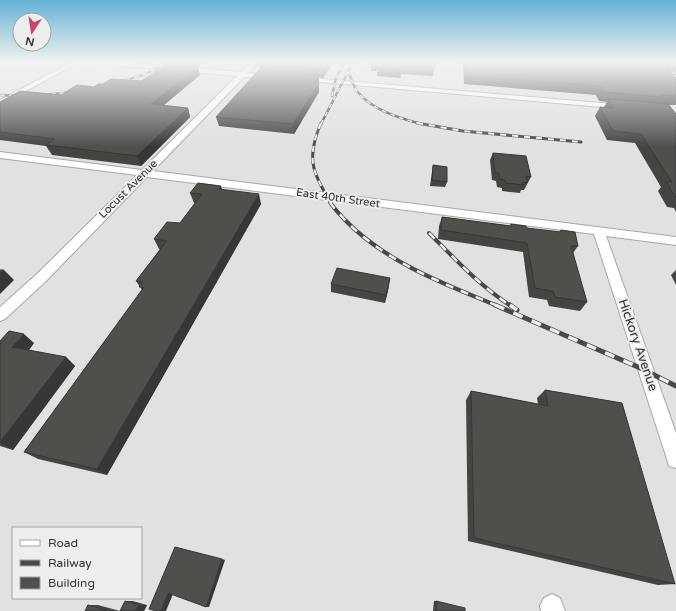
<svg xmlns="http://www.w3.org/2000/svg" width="676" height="611" font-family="'Varela Round',sans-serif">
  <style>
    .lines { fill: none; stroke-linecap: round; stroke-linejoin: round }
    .minor-casing { stroke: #a5a8a5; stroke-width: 2 }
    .minor { fill: #fff; fill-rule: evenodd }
    .rail-far3-casing { stroke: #484948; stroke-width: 2.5 }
    .rail-far2-casing { stroke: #484948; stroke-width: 3 }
    .rail-far1-casing { stroke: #484948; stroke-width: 4 }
    .rail-casing { stroke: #484948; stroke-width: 5 }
    .rail-far3 { stroke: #ecefec; stroke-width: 1.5; stroke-dasharray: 4.5; stroke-linecap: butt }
    .rail-far2 { stroke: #ecefec; stroke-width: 2; stroke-dasharray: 6; stroke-linecap: butt }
    .rail-far1 { stroke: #ecefec; stroke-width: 2.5; stroke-dasharray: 8; stroke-linecap: butt }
    .rail { stroke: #ecefec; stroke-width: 3.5; stroke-dasharray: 10; stroke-linecap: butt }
    .wall { fill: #444441 }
    .shaded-wall { fill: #373735 }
    .building { fill: #4f4f4c; stroke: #373735 }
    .labels { text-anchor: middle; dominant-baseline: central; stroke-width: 4; stroke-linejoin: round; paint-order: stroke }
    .far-street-label { font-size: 11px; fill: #323332; stroke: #ecefec }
    .street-label { font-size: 13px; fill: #323332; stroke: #ecefec }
  </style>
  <rect width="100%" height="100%" fill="#dfe2df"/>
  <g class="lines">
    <defs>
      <g id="minor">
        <polygon points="72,62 79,62 0,105 0,100"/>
        <polygon points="95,62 118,62 241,72 252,62 258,62 248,73 273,75 276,77 273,79 244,77 153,171 676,237 676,245 606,236 676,433 676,468 669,466 667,459 594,234 147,177 47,280 5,319 0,321 0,307 37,274 137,175 0,158 0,152 142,170 237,76 98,64"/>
        <polygon points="300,77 624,105 628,107 624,109 298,80 298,78"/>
        <polygon points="552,594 560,598 565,611 541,611 540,606 544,598"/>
      </g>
    </defs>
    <!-- minor casing -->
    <use href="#minor" class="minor-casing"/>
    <!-- minor -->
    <use href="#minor" class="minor"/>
    <defs>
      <g id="rail-far3">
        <path d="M 348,71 C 351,78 353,85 357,91 C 371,110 400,118 421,124"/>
        <polyline points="661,73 676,74"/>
        <polyline points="117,83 143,75 169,62"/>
        <polyline points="0,95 22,96"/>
        <polyline points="42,95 74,92"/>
        <polyline points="332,96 336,78 345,62"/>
        <polyline points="321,124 353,62"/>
      </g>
      <g id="rail-far2">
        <path d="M 321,123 C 306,159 312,171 331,203"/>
        <polyline points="417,123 463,131 581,142"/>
      </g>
      <g id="rail-far1">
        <path d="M 330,202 C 334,209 339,213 344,219 C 385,262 444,284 498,306"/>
        <path d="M 429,233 C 455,259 480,286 511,306"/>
      </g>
      <g id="rail">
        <polyline points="495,305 638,367 676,386"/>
        <polyline points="510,305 517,310"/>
      </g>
    </defs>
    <!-- rail-far3 casing -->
    <use href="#rail-far3" class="rail-far3-casing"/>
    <!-- rail-far2 casing -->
    <use href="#rail-far2" class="rail-far2-casing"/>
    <!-- rail-far1 casing -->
    <use href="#rail-far1" class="rail-far1-casing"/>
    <!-- rail casing -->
    <use href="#rail" class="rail-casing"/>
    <!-- rail-far3 -->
    <use href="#rail-far3" class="rail-far3"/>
    <!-- rail-far2 -->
    <use href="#rail-far2" class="rail-far2"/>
    <!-- rail-far1 -->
    <use href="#rail-far1" class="rail-far1"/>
    <!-- rail -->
    <use href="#rail" class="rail"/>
  </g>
  <!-- wall -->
  <g class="wall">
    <polygon points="176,62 204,62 198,67 200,75 163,106 188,108 190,117 141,166 52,155 46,146 0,140 0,102 61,95 94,87 142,81 177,65"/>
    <polygon points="259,62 333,62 323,78 319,77 319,92 294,134 219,126 216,117 266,71 260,70"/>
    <polygon points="436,62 433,76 401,74 400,78 377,76 377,71 371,71 371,63"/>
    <polygon points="463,62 676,62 676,72 670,71 676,78 676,105 669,105 676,114 676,212 674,208 667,207 658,191 661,187 635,143 607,140 595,116 600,107 604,107 607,102 599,101 596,95 464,84"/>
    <polygon points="493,153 531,177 524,190 521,190 520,193 502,191 502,188 497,187 496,181 492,180 490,160"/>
    <polygon points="433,165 447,182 445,187 430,186"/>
    <polygon points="221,186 222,189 261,204 107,475 38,459 24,452 142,290 136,281 160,249 159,249 154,239 180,223 195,203 194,203 190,193"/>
    <polygon points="442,217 510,226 511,224 527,228 559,232 561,230 578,246 573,253 587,302 580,311 549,306 547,300 529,297 523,252 438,239 439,226"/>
    <polygon points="676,270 676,285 671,275"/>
    <polygon points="331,284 389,286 385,303 331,292"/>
    <polygon points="0,341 34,343 29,350 66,357 75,366 13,450 0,446"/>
    <polygon points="545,390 675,584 658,585 468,541 466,400 471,391 538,404 537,398"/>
    <polygon points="125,601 133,601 147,605 144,611 120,611"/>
    <polygon points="434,601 436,601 465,611 433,611"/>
    <polygon points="88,605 98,605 120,611 85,611"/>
  </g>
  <!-- shaded-wall -->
  <g class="shaded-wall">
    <polygon points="196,62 204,62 198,67 200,75 154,113 151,104 197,67"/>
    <polygon points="327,62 333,62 323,78 322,69"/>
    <polygon points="319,75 319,92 294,134 293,124 314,83"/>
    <polygon points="188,108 190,117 141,166 137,156"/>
    <polygon points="259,194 261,204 107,475 97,469"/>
    <polygon points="4,270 14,280 0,294 0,274"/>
    <polygon points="390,278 389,286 385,303 386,295"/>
    <polygon points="24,334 34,343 24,356 12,347"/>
    <polygon points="66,357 75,366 13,450 0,443 0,442"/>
    <polygon points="222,559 225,560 209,607 206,607"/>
    <polygon points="168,593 173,594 166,611 161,611"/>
    <polygon points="139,605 147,605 144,611 136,611"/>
  </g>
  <!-- building -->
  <g class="building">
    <polygon points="259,62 327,62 322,69 265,65 267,62"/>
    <polygon points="372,62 436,62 435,68 402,66 401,69 377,67 379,63 371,63"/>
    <polygon points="466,62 676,62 676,63 661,62 676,78 676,96 660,95 662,97 604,92 600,86 466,76"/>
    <polygon points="166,64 198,67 151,104 188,108 137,156 46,145 55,139 0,132 0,102 20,91 61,95 77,85 94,87 98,84 103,84 111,79 142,81"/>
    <polygon points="259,70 319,75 314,83 319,83 293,124 216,117"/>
    <polygon points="608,99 668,104 676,114 676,197 675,197 666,181 672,182 641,134 613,131 600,107 613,108"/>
    <polygon points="493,153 526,156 531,177 526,176 527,183 522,182 523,185 506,183 505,180 500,179 499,173 495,173"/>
    <polygon points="433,165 447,167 447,182 432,180"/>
    <polygon points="198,183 221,186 219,189 259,194 97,469 24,452 144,287 139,287 143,282 136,281 167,241 154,239 167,222 180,223 202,194 190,193"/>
    <polygon points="442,217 511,226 511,224 526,226 527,228 561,232 561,230 575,232 578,246 571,246 587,302 555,297 553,291 535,288 527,243 441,230"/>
    <polygon points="337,268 390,278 386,295 331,284"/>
    <polygon points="0,270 4,270 0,274"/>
    <polygon points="9,331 24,334 12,347 66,357 0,442 0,341"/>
    <polygon points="545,390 622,403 675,584 474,538 471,391 548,406"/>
    <polygon points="175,547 222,559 206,607 168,593 161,611 156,611 149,609"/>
    <polygon points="125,601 139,605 136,611 120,611"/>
    <polygon points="436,601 465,608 465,611 436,611"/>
    <polygon points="88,605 109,611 85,611"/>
  </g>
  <!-- sky -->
  <linearGradient id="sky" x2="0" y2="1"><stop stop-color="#62b2d5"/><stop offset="0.42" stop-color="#f1f2f1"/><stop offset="1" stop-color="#f1f2f1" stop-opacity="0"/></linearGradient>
  <rect width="676" height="147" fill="url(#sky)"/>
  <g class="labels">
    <!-- far-street labels -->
    <g class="far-street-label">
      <text transform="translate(128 189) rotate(-45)">Locust Avenue</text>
      <text transform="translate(338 198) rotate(8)">East 40th Street</text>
    </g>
    <!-- street labels -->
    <g class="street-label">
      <text transform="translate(638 345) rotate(71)">Hickory Avenue</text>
    </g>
  </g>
  <!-- legend -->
  <rect x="12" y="527" width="130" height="72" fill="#ecefec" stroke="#a2a4a2"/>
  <rect x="20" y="540" width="20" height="6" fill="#ffffff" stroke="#a2a4a2"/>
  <text x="48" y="547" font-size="12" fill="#323332">Road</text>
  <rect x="20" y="560" width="20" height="6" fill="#484948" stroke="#a2a4a2"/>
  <text x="48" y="567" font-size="12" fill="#323332">Railway</text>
  <rect x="20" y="577" width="20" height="12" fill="#4f4f4c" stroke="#a2a4a2"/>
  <text x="48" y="587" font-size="12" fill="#323332">Building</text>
  <!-- north arrow -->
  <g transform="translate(32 32) rotate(192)"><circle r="19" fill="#ecefec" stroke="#a2a4a2"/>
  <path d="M0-3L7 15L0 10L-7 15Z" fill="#cf416c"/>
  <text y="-6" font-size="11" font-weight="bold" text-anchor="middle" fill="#323332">N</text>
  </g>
</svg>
